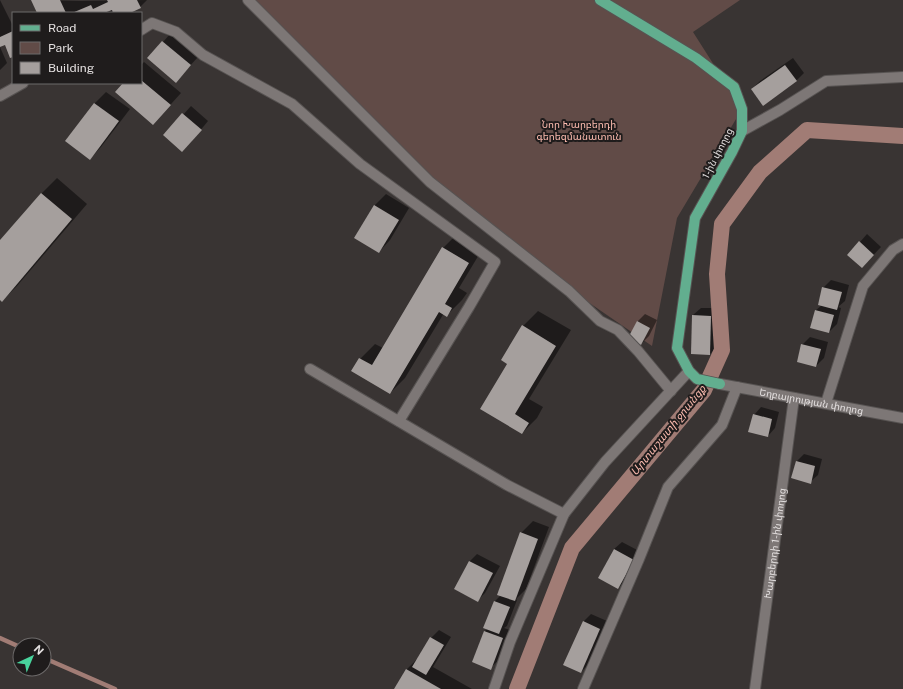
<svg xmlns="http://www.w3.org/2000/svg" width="903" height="689" font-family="'Public Sans','Noto Sans Armenian',sans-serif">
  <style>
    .green { fill: #614b47 }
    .shadow { fill: #0007 }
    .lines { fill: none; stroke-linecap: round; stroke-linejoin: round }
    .stream { stroke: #a17c75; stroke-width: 4.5 }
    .canal { stroke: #a17c75; stroke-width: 16 }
    .building { fill: #a59f9d }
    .minor-casing { stroke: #575352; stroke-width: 12 }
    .major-casing { stroke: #575352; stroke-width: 12 }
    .minor { stroke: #7d7776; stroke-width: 10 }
    .major { stroke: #62ae8f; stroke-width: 10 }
    .labels { text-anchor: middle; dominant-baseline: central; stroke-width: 4; stroke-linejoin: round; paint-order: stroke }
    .park-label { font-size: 10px; fill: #fcbbaf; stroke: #1f1c1c }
    .street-label { font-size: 10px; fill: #e3dfdf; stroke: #1f1c1c }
    .water-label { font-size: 11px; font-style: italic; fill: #fabaae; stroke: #1f1c1c }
  </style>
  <rect width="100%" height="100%" fill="#393433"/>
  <!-- green -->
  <polygon class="green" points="254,0 740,0 693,32 742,109 677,218 652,346 588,302 435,182 357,102"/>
  <!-- shadow -->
  <g class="shadow">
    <polygon points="0,0 12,24 13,24 13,56 5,44 0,47 7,63 0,70"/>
    <polygon points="32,0 82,1 147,0 140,7 127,13 37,13"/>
    <polygon points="170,34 198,57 176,81 149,58"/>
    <polygon points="793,58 804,73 796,81 752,89 760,81"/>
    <polygon points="144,62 181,93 153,124 124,83 141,83 141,65"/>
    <polygon points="106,92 130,109 101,147 90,159 66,141 95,103"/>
    <polygon points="191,106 208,121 190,143 165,135"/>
    <polygon points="57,178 87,204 17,286 2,301 0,299 0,242 42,193"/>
    <polygon points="386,194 409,208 390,240 379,252 375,205"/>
    <polygon points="458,233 483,248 459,288 467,293 462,300 447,315 444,313 405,378 390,393 360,359 375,344 383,348 443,248"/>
    <polygon points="867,234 881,247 862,267 860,242"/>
    <polygon points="831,280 849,285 845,301 838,307 841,308 837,324 829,332 815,311 822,305 823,288"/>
    <polygon points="701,308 719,308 717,347 710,354 693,315"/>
    <polygon points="538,311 571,330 529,399 543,407 537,418 522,433 481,409 508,364 523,326"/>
    <polygon points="645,314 657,320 649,336 641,344 637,322"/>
    <polygon points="810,337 828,342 824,358 816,366 802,345"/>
    <polygon points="761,407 779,412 775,428 768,436 754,415"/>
    <polygon points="804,454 822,459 818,475 810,482 797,461"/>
    <polygon points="533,521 549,527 526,589 516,599 517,600 507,626 504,628 510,630 498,661 490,668 485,631 487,629 495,601 501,595 521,533"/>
    <polygon points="622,542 641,552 626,580 618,588 599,577 614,549"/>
    <polygon points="477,554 500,566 485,593 477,601 455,589 470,561"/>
    <polygon points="591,614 607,621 588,665 581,672 584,621"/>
    <polygon points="439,630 451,637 433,667 472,689 396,689 407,669 418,658 431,638"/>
  </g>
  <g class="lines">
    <!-- stream -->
    <g class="stream">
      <polyline points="0,638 20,647"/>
      <polyline points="44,658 115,689"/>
    </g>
    <!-- canal -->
    <polyline class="canal" points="517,689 572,548 704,390 722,350 717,274 722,224 760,172 807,130 903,136"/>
  </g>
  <!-- building -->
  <g class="building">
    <polygon points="31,0 60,0 66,13 37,13"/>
    <polygon points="107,0 137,0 141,8 130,13 113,13 112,10 104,13 72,13 91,5 93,9 108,2"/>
    <polygon points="13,31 13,57 10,58 5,45 0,47 0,37"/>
    <polygon points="162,41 191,65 176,83 147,58"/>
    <polygon points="785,65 797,81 763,106 751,89"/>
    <polygon points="141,80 171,105 153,125 115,92 123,83 141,83"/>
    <polygon points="94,103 119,121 90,160 65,141"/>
    <polygon points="182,113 202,130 182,152 163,135"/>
    <polygon points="41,193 72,219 2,302 0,300 0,240"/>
    <polygon points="374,205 399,220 379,253 354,238"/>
    <polygon points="859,241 874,255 862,268 847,255"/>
    <polygon points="442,247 469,263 445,304 452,308 447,317 439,312 390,394 351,371 359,358 372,365"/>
    <polygon points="822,287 842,292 837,310 818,305"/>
    <polygon points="815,310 834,315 829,333 810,328"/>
    <polygon points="692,315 711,316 710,355 691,354"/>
    <polygon points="637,321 650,328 641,345 628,338"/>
    <polygon points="522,325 556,346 515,414 529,423 522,434 480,409 507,364 501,360"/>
    <polygon points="801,344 821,349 816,367 797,362"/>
    <polygon points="753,414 772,419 768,437 748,432"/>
    <polygon points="796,461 815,466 811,484 791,478"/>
    <polygon points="520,532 538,539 515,601 497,595"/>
    <polygon points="614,549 634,560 618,589 598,578"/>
    <polygon points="469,561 493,573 478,602 454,589"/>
    <polygon points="494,601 510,607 499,634 483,628"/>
    <polygon points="583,621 600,629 581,673 563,665"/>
    <polygon points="484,631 503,638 491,670 472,662"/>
    <polygon points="430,637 444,645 426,675 412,667"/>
    <polygon points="406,669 441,689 394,689"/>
  </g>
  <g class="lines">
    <defs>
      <g id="minor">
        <polyline points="248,0 430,182 569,291 600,321 618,330 638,351 671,391"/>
        <polyline points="141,30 152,23 176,32 203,55 292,104 360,164 495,262 469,307 399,421"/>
        <polyline points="0,96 23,83"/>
        <polyline points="742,131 780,110 826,81 903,77"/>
        <polyline points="310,369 507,485 564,514"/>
        <path id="s1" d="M 720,384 L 903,418"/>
        <polyline points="826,403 863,286 893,250 903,244"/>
        <polyline points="494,689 510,642 564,514 605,462 689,371"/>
        <polyline points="583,689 639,559 668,487 722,425 737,387"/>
        <path id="s2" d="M 755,689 L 794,398"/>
      </g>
      <polyline id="major" points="600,0 696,58 734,87 742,109 742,131 732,152 695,218 677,348 689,371 697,379 720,384"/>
    </defs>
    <!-- minor casing -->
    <use href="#minor" class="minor-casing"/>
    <!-- major casing -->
    <use href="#major" class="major-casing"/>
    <!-- minor -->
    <use href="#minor" class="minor"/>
    <!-- major -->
    <use href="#major" class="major"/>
  </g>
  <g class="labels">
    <!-- park labels -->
    <g class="park-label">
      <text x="579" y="124">Նոր Խարբերդի<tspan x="579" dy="12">գերեզմանատուն</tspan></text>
    </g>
    <!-- street labels -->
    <g class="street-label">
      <text transform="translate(717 153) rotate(-63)">1-ին փողոց</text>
      <text stroke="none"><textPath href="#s1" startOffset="93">Եղբայրության փողոց</textPath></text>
      <text stroke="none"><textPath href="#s2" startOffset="147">Խարբերդի 1-ին փողոց</textPath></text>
    </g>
    <!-- water labels -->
    <g class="water-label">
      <text transform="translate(668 430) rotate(-51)">Արտաշատի ջրանցք</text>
    </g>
  </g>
  <!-- legend -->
  <rect x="12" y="12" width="130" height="72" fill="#1f1c1c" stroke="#6d6a6a"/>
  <rect x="20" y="25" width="20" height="6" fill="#62ae8f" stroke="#6d6a6a"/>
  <text x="48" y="32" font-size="12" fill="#e3dfdf">Road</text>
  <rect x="20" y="42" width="20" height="12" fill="#614b47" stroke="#6d6a6a"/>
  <text x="48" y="52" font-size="12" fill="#e3dfdf">Park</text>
  <rect x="20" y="62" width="20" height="12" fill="#a59f9d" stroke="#6d6a6a"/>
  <text x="48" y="72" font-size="12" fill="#e3dfdf">Building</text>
  <!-- north arrow -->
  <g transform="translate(32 657) rotate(44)"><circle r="19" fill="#1f1c1c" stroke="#6d6a6a"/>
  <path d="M0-3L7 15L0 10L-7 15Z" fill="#48d49d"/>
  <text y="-6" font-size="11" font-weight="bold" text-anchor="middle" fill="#e3dfdf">N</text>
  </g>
</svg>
